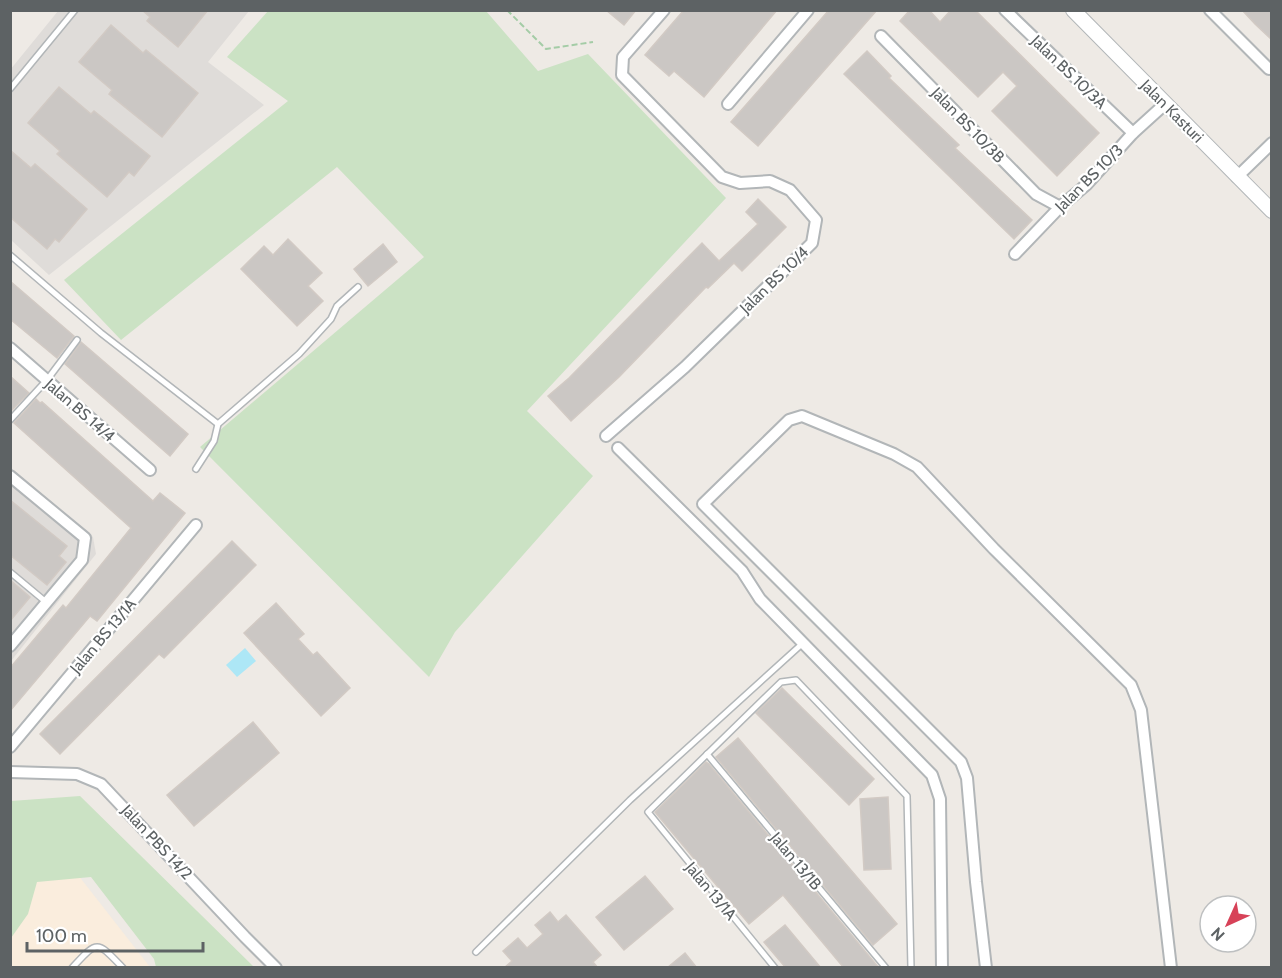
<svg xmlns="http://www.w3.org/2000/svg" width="1282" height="978" font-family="Cabin,sans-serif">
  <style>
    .commercial { fill: #faeddd }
    .industrial { fill: #dfdcd9 }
    .green { fill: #cbe2c4 }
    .water { fill: #ade7f6 }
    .building { fill: #cbc7c4; stroke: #d2cac4; stroke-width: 1.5 }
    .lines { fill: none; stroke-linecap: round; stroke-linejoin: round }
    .service-casing { stroke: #b2b6b8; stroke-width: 8 }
    .minor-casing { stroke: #b2b6b8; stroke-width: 14 }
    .tertiary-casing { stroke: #b2b6b8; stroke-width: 16 }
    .path { stroke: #a4cca6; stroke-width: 2; stroke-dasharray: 6 3; stroke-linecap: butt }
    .service { stroke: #fff; stroke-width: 5 }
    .minor { stroke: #fff; stroke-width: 10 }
    .tertiary { stroke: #fff; stroke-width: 14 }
    .labels { text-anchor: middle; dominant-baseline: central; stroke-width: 4.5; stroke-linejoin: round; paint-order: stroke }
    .street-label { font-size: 16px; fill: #5d6264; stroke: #fff }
  </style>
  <rect width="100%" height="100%" fill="#eeeae5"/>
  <!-- commercial -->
  <polygon class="commercial" points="11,824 39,825 150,967 11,968"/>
  <!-- industrial -->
  <g class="industrial">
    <polygon points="58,11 249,11 208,62 264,105 49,275 11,240 10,70"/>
    <polygon points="11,468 93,537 96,554 11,661"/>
  </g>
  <!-- green -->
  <g class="green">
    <polygon points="268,11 486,11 538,71 588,54 726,198 527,411 593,476 455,632 429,677 200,447 424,257 337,167 121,340 64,280 288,101 227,57"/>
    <polygon points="80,796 254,967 156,967 154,959 91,877 37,882 28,914 11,938 11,801"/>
  </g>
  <!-- water -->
  <polygon class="water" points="245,648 256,661 237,677 226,665"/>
  <!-- building -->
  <g class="building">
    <polygon points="142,10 208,10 178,47 147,21 150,17"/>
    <polygon points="606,10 636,10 624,25"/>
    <polygon points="684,10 777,10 704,97 674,71 669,76 645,55"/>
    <polygon points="829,10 877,10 758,146 731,122"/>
    <polygon points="910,10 929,10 940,22 951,10 975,10 1099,133 1057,176 992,111 1017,86 1003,72 978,97 900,21"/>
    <polygon points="1242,10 1272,10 1272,40 1255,24"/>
    <polygon points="111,25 143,53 146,50 198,93 162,137 109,94 112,90 79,62"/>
    <polygon points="867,51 891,76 889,78 959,145 955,148 1032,220 1014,239 844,74"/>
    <polygon points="59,87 91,114 94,111 150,156 134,176 129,172 107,197 57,154 60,151 28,123"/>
    <polygon points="10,150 31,168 35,164 87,209 59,242 55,239 47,249 10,217"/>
    <polygon points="758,199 786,227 742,271 734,263 708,288 706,287 619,377 571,421 548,396 569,378 702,243 719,261 737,244 758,224 746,212"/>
    <polygon points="288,239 322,273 308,286 323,301 297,326 241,269 264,246 273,255"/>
    <polygon points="383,244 397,262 368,286 354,269"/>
    <polygon points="10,281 74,336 57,358 10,319"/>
    <polygon points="81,342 188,434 170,456 65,364"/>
    <polygon points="10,376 29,393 10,412"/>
    <polygon points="36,399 40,403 42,402 153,501 160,493 185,513 97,621 90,616 10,711 10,668 63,605 66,608 131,528 14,423"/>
    <polygon points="10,500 67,546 59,556 66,562 47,585 10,555"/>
    <polygon points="232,541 256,565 164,658 159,654 60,754 40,734"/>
    <polygon points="10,580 30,597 10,621"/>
    <polygon points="276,603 304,634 298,639 313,655 317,652 350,688 321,716 244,633"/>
    <polygon points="782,688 874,779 849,805 756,713"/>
    <polygon points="253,722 279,753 194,826 167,795"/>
    <polygon points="738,738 897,924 873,945 716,757"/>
    <polygon points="706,762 709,764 879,968 844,968 783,895 749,924 655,812"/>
    <polygon points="888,797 891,869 864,870 860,799"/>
    <polygon points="645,876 673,909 624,950 596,917"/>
    <polygon points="550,912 558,922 566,915 601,955 593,962 598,968 504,968 512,961 503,951 518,938 527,948 543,934 535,925"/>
    <polygon points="785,925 821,968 786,968 764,942"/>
    <polygon points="685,953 697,968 667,968"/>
  </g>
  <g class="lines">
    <defs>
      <g id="service">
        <polyline points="10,89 75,10"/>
        <polyline points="10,255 101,333 218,424"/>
        <polyline points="10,420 47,380 77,340"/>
        <polyline points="196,469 214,441 218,424 299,354 331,319 337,306 358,287"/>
        <polyline points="10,572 46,602"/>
        <polyline points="707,754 886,968"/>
        <polyline points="476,952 630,800 803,643"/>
        <path d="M 72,968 C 98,940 96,940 123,968"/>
        <polyline points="775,968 648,812 781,682 796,680 907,796 911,968"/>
      </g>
      <g id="minor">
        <polyline points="1005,10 1133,133"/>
        <polyline points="1210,10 1269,69"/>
        <polyline points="881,36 1036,194 1060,207"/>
        <polyline points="728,104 808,10"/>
        <polyline points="1237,177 1272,143"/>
        <polyline points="1015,254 1060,207 1086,185 1133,133 1165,104"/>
        <polyline points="10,348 150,470"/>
        <polyline points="606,436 685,367 812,243 816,220 790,190 770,181 740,183 722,177 622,75 623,57 664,10"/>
        <polyline points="618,448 742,571 760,599 932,775 940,799 942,968"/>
        <polyline points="10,476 85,538 82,560 10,646"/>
        <polyline points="10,747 196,525"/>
        <polyline points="10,772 77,774 101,784 245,937 276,968"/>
        <polyline points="986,968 976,882 967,778 961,762 703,504 789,420 802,416 894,454 917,467 994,549 1131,685 1141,710 1171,968"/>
      </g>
      <polyline id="tertiary" points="1073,10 1272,211"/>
    </defs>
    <!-- service casing -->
    <use href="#service" class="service-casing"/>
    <!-- minor casing -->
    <use href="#minor" class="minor-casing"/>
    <!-- tertiary casing -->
    <use href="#tertiary" class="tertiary-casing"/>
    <!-- path -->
    <polyline class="path" points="507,10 546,49 593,42"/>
    <!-- service -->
    <use href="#service" class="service"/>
    <!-- minor -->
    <use href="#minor" class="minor"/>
    <!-- tertiary -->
    <use href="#tertiary" class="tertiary"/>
  </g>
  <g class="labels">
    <!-- street labels -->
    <g class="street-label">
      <text transform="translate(1069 72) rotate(44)">Jalan BS 10/3A</text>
      <text transform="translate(1172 111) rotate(45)">Jalan Kasturi</text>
      <text transform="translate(968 125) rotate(46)">Jalan BS 10/3B</text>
      <text transform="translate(1089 178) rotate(-45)">Jalan BS 10/3</text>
      <text transform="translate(774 280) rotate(-44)">Jalan BS 10/4</text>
      <text transform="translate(80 410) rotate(41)">Jalan BS 14/4</text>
      <text transform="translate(103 636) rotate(-50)">Jalan BS 13/1A</text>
      <text transform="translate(157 842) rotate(47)">Jalan PBS 14/2</text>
      <text transform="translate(796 861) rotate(50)">Jalan 13/1B</text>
      <text transform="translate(711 891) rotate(50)">Jalan 13/1A</text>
    </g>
  </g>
  <!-- border -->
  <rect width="1282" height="978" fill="none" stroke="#5d6264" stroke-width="24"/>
  <!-- north arrow -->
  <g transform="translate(1228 924) rotate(225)"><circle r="28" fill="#ffffff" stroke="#bec0c1" stroke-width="1.5"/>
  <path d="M0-4.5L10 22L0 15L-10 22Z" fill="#d74258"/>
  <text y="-9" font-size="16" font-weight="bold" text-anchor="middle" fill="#5d6264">N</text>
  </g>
  <!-- scale -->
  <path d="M27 942v9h176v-9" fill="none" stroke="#5d6264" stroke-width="3"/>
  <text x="36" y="942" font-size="18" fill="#5d6264" stroke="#ffffff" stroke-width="4.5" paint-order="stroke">100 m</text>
</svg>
